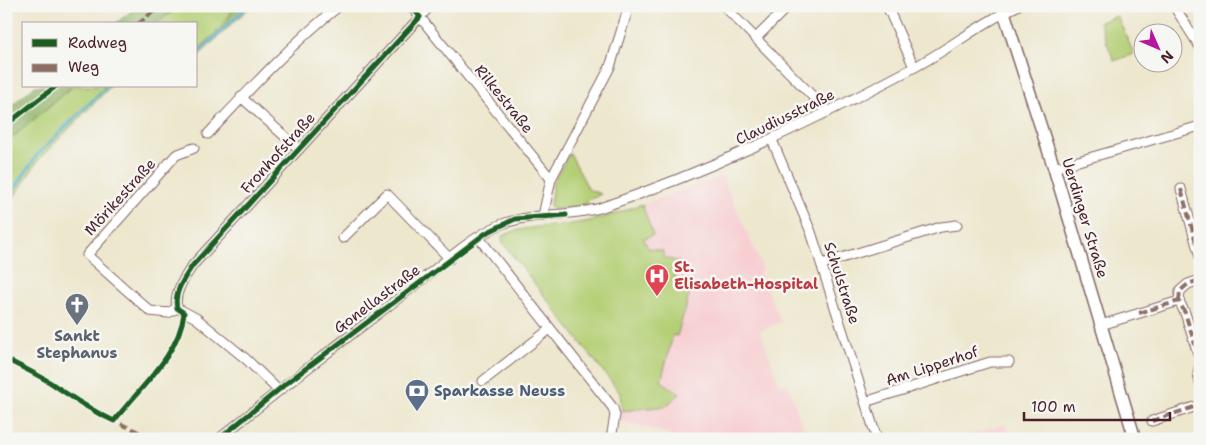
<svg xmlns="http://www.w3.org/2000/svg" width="1206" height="445" font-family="'Shantell Sans',sans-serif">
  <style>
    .built { fill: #f7cfd2 }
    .green { fill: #b4cf75; stroke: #7f7750 }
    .forest { fill: #8fb266; stroke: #6c6848 }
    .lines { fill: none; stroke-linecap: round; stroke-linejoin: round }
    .stream { stroke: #4eaccd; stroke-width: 3 }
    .minor-casing { stroke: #836564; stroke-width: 11 }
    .tertiary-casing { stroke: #836564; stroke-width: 14 }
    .minor { stroke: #fff; stroke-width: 9 }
    .tertiary { stroke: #fff; stroke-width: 11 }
    .quiet { stroke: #8d6e63; stroke-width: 4; stroke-dasharray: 8 4; stroke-linecap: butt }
    .cycleway-casing { stroke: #f6f6f2; stroke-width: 8 }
    .cycleway { stroke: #1b5e20; stroke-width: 5 }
    .labels { text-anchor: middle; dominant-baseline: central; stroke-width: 5; stroke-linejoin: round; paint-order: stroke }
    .street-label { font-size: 15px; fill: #4a1f2b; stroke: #f6f6f2 }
    .health-label { font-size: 15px; font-weight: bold; fill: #be3a42; stroke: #f6f6f2; text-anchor: start }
    .worship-label { font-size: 15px; font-weight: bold; fill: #5b616d; stroke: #f6f6f2 }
    .service-label { font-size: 15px; font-weight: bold; fill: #4e5e75; stroke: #f6f6f2; text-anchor: start }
  </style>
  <rect width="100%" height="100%" fill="#f6f6f2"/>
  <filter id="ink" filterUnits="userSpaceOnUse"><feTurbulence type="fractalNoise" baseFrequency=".02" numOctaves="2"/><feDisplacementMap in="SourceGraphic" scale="10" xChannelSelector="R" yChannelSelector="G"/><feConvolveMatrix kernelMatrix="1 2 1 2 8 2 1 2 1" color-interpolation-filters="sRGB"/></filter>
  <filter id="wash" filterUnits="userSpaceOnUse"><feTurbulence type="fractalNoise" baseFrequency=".0096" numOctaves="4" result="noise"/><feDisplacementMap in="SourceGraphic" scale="20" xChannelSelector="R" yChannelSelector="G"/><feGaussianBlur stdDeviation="1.12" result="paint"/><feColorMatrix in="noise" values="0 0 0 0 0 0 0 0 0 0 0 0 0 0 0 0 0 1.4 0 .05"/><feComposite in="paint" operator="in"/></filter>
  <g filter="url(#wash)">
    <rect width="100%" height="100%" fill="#ede7cd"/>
    <!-- built -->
    <g class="built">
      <polygon points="722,176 763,269 759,271 781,322 760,331 780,385 788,384 807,439 668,439 669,434 621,421 620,393 503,243 502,236 511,232 604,218"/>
      <polygon points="1005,424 1009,439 957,439"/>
    </g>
    <!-- green -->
    <g class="green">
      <path d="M 180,6 L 236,6 L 233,7 C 227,27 211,38 196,51 L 196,24 L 156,24 Z"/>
      <polygon points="1117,16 1134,54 1114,61 1099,22"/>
      <polygon points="73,86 111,86 39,159 6,209 6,143"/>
      <polygon points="570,153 589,190 601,194 587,201 588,205 553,210 550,205 553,182"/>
      <path d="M 642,204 L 653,235 L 643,239 L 648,248 L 663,251 L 663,257 L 679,262 L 674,278 L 693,282 L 677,336 L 673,335 L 661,381 L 680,394 L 666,406 L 622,411 L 620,393 L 503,243 L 502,236 C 527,224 552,228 578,223 C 600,220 621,212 642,204 Z"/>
    </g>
    <!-- forest -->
    <g class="forest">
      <polygon points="138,6 180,6 156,24 115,24"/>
      <path d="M 251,6 L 196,58 L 196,51 C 211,38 227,26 233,7 Z"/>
      <polygon points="35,86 73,86 6,143 6,110"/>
    </g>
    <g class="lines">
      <!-- stream -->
      <g class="stream">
        <polyline points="196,55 248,6"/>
        <polyline points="6,201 37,155 107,86"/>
      </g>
    </g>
  </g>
  <g filter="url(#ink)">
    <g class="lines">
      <defs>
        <g id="minor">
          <polyline points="411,6 551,179 543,216"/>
          <polyline points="724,6 828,112"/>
          <polyline points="887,6 914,67"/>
          <polyline points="1174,6 1200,47"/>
          <polyline points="756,38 788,6"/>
          <polyline points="241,97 299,149"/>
          <path d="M 208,134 C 250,89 291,44 339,6"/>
          <polyline points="772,140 811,232 877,439"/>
          <polyline points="1054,168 1200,126"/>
          <polyline points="551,179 610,67 629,6"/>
          <polyline points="1181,189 1200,257"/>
          <polyline points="343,238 387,194 450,259"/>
          <polyline points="479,238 613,408 615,415 611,439"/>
          <polyline points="822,264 941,227 957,225"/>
          <polyline points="1179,301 1180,291 1188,284 1200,280"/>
          <polyline points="177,308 168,313 150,311 87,255 176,155 194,148"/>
          <polyline points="1101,325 1179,301 1185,313 1200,360"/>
          <polyline points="1200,363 1198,374 1200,383"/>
          <polyline points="483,381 550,329"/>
          <path d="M 278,390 L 246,359 L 196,318 L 177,308 C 173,293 185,277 193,265 L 430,6"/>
          <polyline points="865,402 990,362 1009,362"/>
          <polyline points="1152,421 1200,405"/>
          <path d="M 219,439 C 283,386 348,337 413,287 C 439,267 470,238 500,225 C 532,212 567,217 600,208 C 709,171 811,122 913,68 C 949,49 981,23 1017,6"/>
        </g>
        <polyline id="tertiary" points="1002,6 1054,168 1135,439"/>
      </defs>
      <!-- minor casing -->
      <use href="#minor" class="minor-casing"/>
      <!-- tertiary casing -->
      <use href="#tertiary" class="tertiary-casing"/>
      <!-- minor -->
      <use href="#minor" class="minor"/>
      <!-- tertiary -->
      <use href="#tertiary" class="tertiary"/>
      <!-- quiet -->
      <g class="quiet">
        <polyline points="138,24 160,6"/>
        <polyline points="1181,189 1200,257"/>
        <polyline points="1179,301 1180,291 1188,284 1200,280"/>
        <polyline points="1139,313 1179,301 1185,313 1200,360"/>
        <polyline points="1200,363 1198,374 1200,383"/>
        <polyline points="110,419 154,439"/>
        <polyline points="1152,421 1200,405"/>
      </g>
      <defs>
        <g id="cycleway">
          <polyline points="6,125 56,86"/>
          <path d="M 6,359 C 21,367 37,374 51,383 C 73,398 90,410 114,421 C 139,388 179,356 184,313 L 177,308 C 173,293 185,277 193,265 L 420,17 L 411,6"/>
          <polyline points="219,439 288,382 486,233 515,219 566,215"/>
        </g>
      </defs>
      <!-- cycleway casing -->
      <use href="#cycleway" class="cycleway-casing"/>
      <!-- cycleway -->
      <use href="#cycleway" class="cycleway"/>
    </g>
  </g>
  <!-- icons -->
  <defs>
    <symbol id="hospital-pin" viewBox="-11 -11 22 30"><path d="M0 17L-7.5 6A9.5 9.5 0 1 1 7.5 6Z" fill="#e0444e" stroke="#f6f6f2"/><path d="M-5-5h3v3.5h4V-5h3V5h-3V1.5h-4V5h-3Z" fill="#fff"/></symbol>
    <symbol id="church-pin" viewBox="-11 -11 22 30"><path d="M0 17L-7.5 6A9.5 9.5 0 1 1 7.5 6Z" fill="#6b7280" stroke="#f6f6f2"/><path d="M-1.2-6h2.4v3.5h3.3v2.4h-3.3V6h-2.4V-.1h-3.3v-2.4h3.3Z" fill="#fff"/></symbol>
    <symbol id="bank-pin" viewBox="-11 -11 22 30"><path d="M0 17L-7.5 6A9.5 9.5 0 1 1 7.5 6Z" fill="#5c6f8a" stroke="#f6f6f2"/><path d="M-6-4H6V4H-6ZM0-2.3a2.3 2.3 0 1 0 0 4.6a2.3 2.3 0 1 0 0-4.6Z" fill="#fff"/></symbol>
  </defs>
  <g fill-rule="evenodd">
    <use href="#hospital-pin" x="643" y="262" width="28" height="38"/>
    <use href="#church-pin" x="63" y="291" width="28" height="38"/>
    <use href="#bank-pin" x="403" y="377" width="28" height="38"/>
  </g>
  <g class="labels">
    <!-- street labels -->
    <g class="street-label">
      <text transform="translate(504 99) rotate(51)">Rilkestraße</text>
      <text transform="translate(785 117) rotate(-26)">Claudiusstraße</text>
      <text transform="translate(278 153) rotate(-48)">Fronhofstraße</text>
      <text transform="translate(120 197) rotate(-48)">Mörikestraße</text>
      <text transform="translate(1085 218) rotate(73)">Uerdinger Straße</text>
      <text transform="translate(842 283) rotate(72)">Schulstraße</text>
      <text transform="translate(377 299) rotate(-37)">Gonellastraße</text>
      <text transform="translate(932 366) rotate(-18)">Am Lipperhof</text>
    </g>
    <!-- health labels -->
    <g class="health-label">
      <text x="674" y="267">St.<tspan x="674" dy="17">Elisabeth-Hospital</tspan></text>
    </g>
    <!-- worship labels -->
    <g class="worship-label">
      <text x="77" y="336">Sankt<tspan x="77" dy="17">Stephanus</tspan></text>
    </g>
    <!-- service labels -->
    <g class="service-label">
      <text x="434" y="391">Sparkasse Neuss</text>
    </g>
  </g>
  <!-- margin -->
  <rect width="1206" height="445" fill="none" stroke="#f6f6f2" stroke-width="25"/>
  <!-- legend -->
  <rect x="22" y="22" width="175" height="65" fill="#f6f6f2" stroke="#b1a0a2"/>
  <rect x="32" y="39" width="25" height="8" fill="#1b5e20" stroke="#b1a0a2"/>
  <text x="68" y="48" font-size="15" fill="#4a1f2b">Radweg</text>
  <rect x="32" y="64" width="25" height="8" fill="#8d6e63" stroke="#b1a0a2"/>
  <text x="68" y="72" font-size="15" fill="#4a1f2b">Weg</text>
  <!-- north arrow -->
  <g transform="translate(1158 48) rotate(135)"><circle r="24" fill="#f6f6f2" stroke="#b1a0a2"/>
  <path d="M0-4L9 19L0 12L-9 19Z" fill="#b5179e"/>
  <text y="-8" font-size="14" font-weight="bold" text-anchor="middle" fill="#4a1f2b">N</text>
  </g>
  <!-- scale -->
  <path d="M1024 412v8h146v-8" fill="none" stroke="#4a1f2b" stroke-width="2.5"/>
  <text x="1031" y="412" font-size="15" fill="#4a1f2b" stroke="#f6f6f2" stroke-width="4" paint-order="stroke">100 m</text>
</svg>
